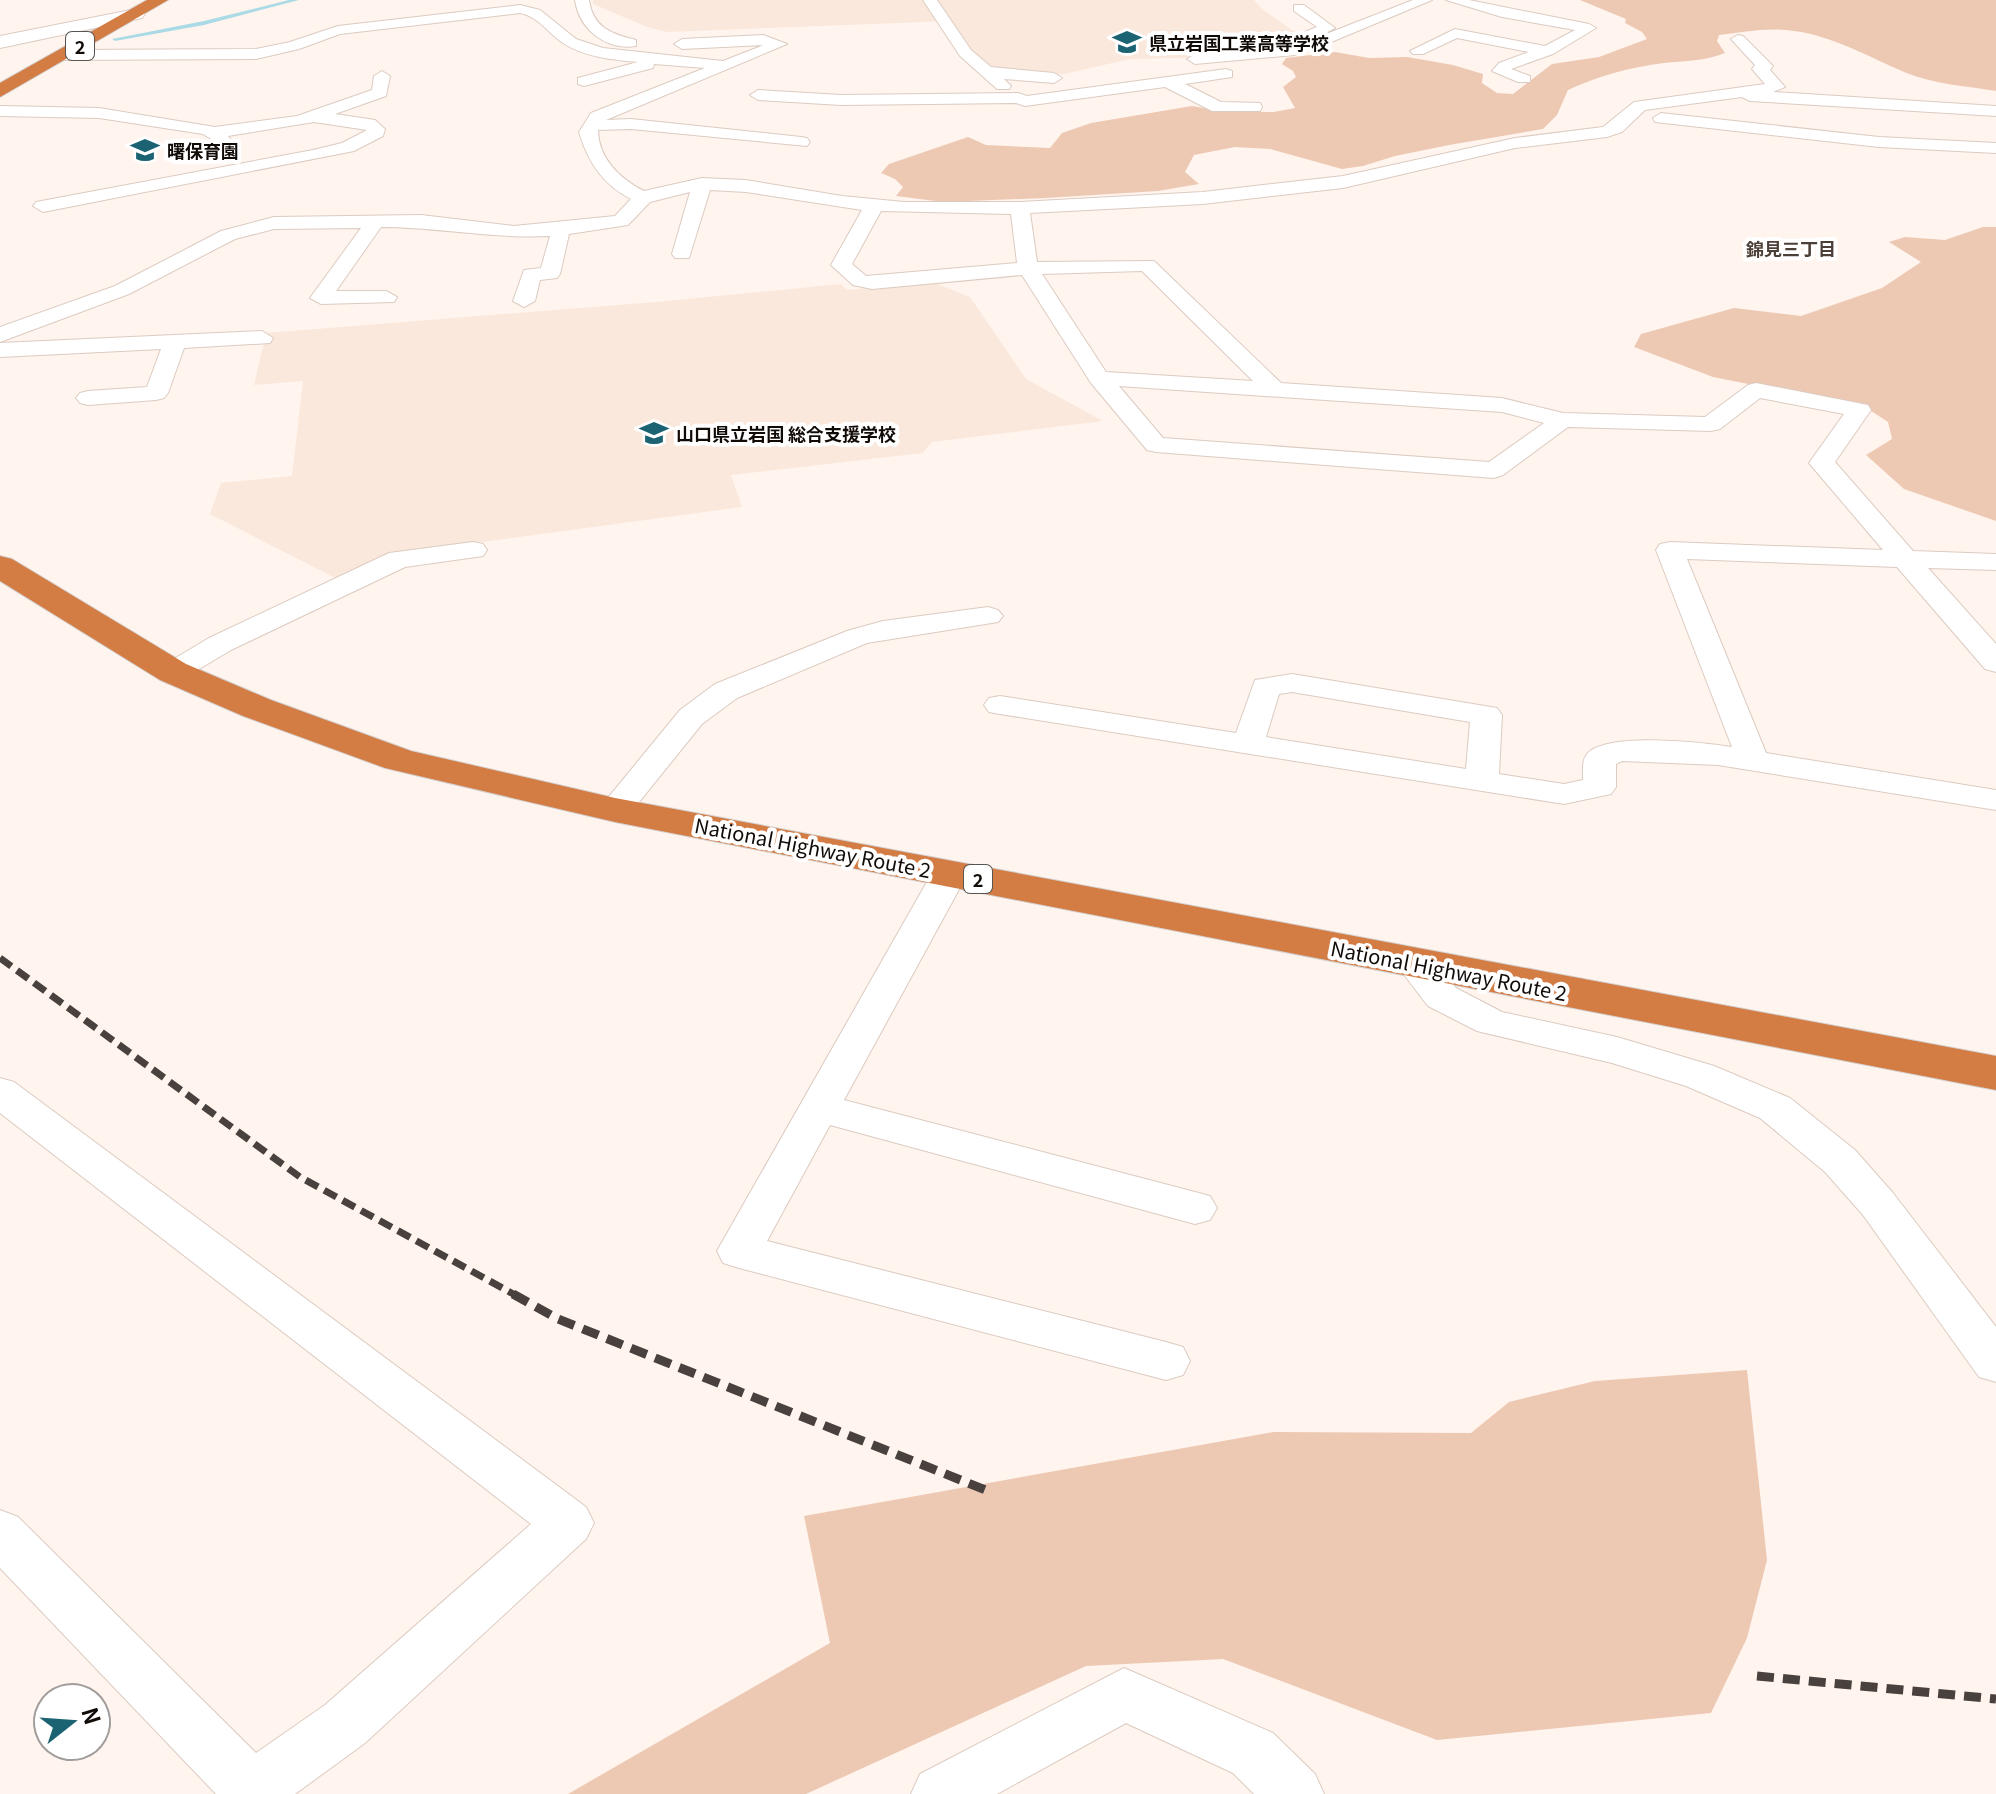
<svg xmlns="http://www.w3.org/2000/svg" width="1996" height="1794" font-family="Georgia,'Noto Sans JP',serif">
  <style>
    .built { fill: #fbe8dc }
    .green { fill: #edc9b4 }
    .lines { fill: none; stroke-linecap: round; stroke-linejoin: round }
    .stream { fill: #abdae7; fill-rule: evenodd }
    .street-casing { stroke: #dccbc1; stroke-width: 2 }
    .secondary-casing { stroke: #dccbc1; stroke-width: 2 }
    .highway-casing { stroke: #d4d3d3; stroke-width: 2 }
    .street { fill: #fff; fill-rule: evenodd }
    .secondary { fill: #fff; fill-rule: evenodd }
    .highway { fill: #d37c44; fill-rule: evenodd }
    .rail-far1 { stroke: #48413d; stroke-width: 7; stroke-dasharray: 14 7; stroke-linecap: butt }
    .rail { stroke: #48413d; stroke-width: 9; stroke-dasharray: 17 9; stroke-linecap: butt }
    .labels { text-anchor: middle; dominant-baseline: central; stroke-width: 8; stroke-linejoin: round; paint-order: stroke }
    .far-poi-label { font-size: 18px; font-weight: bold; fill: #110b08; stroke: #fff; text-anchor: start }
    .shield { fill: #fff; stroke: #585452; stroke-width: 2 }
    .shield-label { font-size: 18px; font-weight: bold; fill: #110b08 }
    .far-neighbourhood-label { font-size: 18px; font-weight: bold; fill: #4c3f37; stroke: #fff }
    .street-label { font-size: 20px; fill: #110b08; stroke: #fff }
  </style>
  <rect width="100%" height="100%" fill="#fff4ee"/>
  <!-- built -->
  <g class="built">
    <polygon points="593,0 1254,0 1262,9 1299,35 1280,48 1259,53 1223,57 1130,59 1064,74 1043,76 994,68 972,52 950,21 667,32 647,27 593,4"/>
    <polygon points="932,282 970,297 1026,379 1103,421 932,442 923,453 731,475 742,507 401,553 339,580 210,514 221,483 292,476 303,381 254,385 266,333 656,302 841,284 847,290"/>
  </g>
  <!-- green -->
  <g class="green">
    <path d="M 1580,0 L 1996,0 L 1996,91 C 1966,86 1932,84 1904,72 C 1869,57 1833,36 1794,31 C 1769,27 1744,32 1719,35 L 1717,41 L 1725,53 C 1704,61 1686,61 1664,63 C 1631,67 1598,76 1568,90 L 1557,115 L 1543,129 L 1449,145 L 1395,156 L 1363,166 L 1342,169 L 1270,149 L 1235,147 L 1194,155 L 1185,172 L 1199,184 L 1158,191 L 1046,198 L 943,202 L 896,196 L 903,187 L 895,179 L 881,173 L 889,164 L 968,137 L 986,145 L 1050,148 L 1062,133 L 1091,123 L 1192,106 L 1228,112 L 1274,112 L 1295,108 L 1283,87 L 1296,77 L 1293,71 L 1282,64 L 1286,58 L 1335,52 L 1369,58 L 1407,57 L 1453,65 L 1483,74 L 1482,83 L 1497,93 L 1513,94 L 1552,64 L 1599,57 L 1647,39 L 1642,32 L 1625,23 L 1626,19 Z"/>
    <polygon points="1983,227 1996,227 1996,521 1904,489 1866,455 1892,439 1888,422 1865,407 1713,377 1634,347 1641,334 1734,308 1801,316 1882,288 1921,262 1889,242 1905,237 1945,240"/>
    <polygon points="1747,1370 1767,1560 1747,1638 1711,1713 1437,1740 1223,1659 1086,1666 806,1794 568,1794 830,1643 804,1516 1274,1432 1471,1433 1509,1402 1595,1381"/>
  </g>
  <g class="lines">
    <!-- stream -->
    <polygon class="stream" points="289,0 299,0 204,25 115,41 112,39 204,21"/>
    <defs>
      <g id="street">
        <path d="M 575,0 L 589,0 C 593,28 612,34 636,40 L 636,46 C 606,51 579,29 575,0 Z"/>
        <polygon points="923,0 937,0 971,50 991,67 1054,73 1062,78 1054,83 1004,79 1011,86 1009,89 997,89 960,56"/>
        <polygon points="1413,0 1432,0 1312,50 1302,50 1295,55 1195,64 1187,59 1195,54 1286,48 1307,31 1317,27 1294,11 1294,5 1304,5 1335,28 1316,38"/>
        <polygon points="1446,0 1469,0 1589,24 1596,28 1553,54 1511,69 1530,76 1530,82 1518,82 1492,71 1499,63 1529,52 1457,38 1423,54 1413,54 1410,51 1455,29 1545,46 1575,30 1502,17"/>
        <path d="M 520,5 L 540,10 L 576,39 L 603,48 L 723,61 L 764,45 L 682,49 L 674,44 L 682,39 L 763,35 L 787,44 L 606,120 L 631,119 L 801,137 L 807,138 L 810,142 L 807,146 L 631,129 L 598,130 C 598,158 620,179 644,191 L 702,178 L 746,180 L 842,196 L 904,202 L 1020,202 L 1203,192 L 1343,176 L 1515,138 L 1603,127 L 1634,102 L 1765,84 L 1752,69 L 1755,65 L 1731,39 L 1738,35 L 1743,36 L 1773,66 L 1770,70 L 1785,87 L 1773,92 L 1996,106 L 1996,116 L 1750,101 L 1742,97 L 1645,110 L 1622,132 L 1607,137 L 1515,148 L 1343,188 L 1203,204 L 1030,213 L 1037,262 L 1154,261 L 1281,383 L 1502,398 L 1563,413 L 1705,417 L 1748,385 L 1756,383 L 1868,405 L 1871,410 L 1835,462 L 1913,551 L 1996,554 L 1996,570 L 1928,568 L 1996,644 L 1996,672 L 1985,669 L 1897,567 L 1687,559 L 1766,753 L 1996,790 L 1996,810 L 1718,765 L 1622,761 L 1616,764 L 1616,787 L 1611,794 L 1564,804 L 1000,714 L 989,712 L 984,705 L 989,698 L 1000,696 L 1236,733 L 1255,680 L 1292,674 L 1497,708 L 1502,715 L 1499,774 L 1564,784 L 1583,780 C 1583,770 1581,758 1590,751 C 1615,733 1700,742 1732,747 L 1656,550 L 1660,544 L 1670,542 L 1883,550 L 1809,463 L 1844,414 L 1760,398 L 1720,429 L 1711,431 L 1568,427 L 1503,475 L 1494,478 L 1156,452 L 1147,450 L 1091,383 L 1022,275 L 872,289 L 853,285 L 831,265 L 862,210 L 746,192 L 710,190 L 689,258 L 675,258 L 672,254 L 690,192 L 650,202 L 628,225 L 569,234 L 560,274 L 557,278 L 540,280 L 535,301 L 524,307 L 513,301 L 524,270 L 541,268 L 550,236 C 493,239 438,227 381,227 L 336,291 L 386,291 L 397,297 L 394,302 L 321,304 L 310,298 L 361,228 L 274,229 L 235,239 L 129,294 L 0,342 L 0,327 L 115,286 L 221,231 L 274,217 L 421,215 L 514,226 L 615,216 L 631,199 C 603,185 588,162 579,132 L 591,113 L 705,68 L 654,64 L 653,68 L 584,86 L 578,84 L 578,78 L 638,62 C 614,60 584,57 563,43 C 548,33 539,17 520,13 L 340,34 L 299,49 L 256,59 L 64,60 L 56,55 L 64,50 L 256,49 L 290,42 L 338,26 ZM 881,211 L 1011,214 L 1017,263 L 866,276 L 852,264 ZM 1142,271 L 1253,381 L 1106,372 L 1042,274 ZM 1119,386 L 1502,412 L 1544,423 L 1489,462 L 1163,438 ZM 1292,692 L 1470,722 L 1466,769 L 1266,737 L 1279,694 Z"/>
        <polygon points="1226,69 1232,71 1232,77 1185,84 1221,102 1260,103 1262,107 1260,111 1212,111 1165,87 1025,106 1016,103 841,105 758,100 750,95 758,90 841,95 1018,93 1027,96"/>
        <polygon points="382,71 390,76 386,96 335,114 375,120 385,129 383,136 354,151 43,212 33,206 36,202 313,150 342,143 367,130 314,122 228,136 232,141 223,146 203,134 99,118 0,116 0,106 99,108 215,127 297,116 372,90 374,76"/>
        <polygon points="1661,113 1879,137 1996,143 1996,153 1879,147 1655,122 1653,118"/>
        <polygon points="262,331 273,338 270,343 184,348 168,393 164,398 156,400 88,405 80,403 76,398 80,393 88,391 147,387 161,349 0,357 0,343"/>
        <polygon points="473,542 483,544 487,550 483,556 405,567 231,650 184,678 173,681 162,678 158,672 162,666 209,638 389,553"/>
        <polygon points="988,607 998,610 1003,616 998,622 867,643 737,698 702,724 627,817 615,820 603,817 598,810 680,710 715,684 847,631 883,621"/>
        <polygon points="950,862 963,865 968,873 844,1100 1195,1192 1210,1196 1217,1208 1210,1220 1195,1224 830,1125 767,1241 1166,1342 1183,1347 1190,1361 1183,1375 1166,1380 739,1268 723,1263 717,1251 932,873 937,865"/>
        <polygon points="1414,951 1427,954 1456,988 1502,1012 1617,1037 1714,1066 1790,1098 1855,1150 1893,1193 1996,1327 1996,1382 1979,1377 1863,1215 1825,1172 1760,1118 1686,1086 1612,1063 1477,1031 1428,1006 1395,963 1401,954"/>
        <polygon points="0,1078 14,1082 586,1507 594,1523 586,1539 365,1743 295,1794 216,1794 0,1568 0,1510 18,1517 256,1753 325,1705 531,1524 0,1113"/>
        <polygon points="1124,1668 1273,1733 1315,1774 1324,1794 1254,1794 1233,1773 1126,1723 997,1794 911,1794 920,1774"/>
      </g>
      <polygon id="secondary" points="136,9 142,10 145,14 142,18 0,48 0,36"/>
      <g id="highway">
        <polygon points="147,0 168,0 0,97 0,83"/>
        <polygon points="0,556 12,559 186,664 271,700 411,751 615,798 1996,1056 1996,1090 615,822 385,768 243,716 160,680 0,581"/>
      </g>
    </defs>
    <!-- street casing -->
    <use href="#street" class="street-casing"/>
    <!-- secondary casing -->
    <use href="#secondary" class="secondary-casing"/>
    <!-- highway casing -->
    <use href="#highway" class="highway-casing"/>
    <!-- street -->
    <use href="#street" class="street"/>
    <!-- secondary -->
    <use href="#secondary" class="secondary"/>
    <!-- highway -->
    <use href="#highway" class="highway"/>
    <!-- rail-far1 -->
    <polyline class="rail-far1" points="0,958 300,1177 517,1296"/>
    <!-- rail -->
    <g class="rail">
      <polyline points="513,1294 558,1319 988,1491"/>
      <polyline points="1757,1676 1996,1699"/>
    </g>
  </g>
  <!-- icons -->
  <defs>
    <symbol id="school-bare" viewBox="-9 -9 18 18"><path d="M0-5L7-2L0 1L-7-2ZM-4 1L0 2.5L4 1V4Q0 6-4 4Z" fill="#1b6272" stroke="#fff" stroke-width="2.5" paint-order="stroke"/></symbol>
  </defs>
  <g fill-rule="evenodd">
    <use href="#school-bare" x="1107" y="22" width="40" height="40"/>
    <use href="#school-bare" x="125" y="130" width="40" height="40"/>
    <use href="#school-bare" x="634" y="413" width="40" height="40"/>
  </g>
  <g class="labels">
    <!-- far-poi labels -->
    <g class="far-poi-label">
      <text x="1149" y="42">県立岩国工業高等学校</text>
      <text x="167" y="150">曙保育園</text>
      <text x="676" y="433">山口県立岩国 総合支援学校</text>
    </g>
    <!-- shield labels -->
    <g class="shield">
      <rect x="66" y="32" width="28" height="28" rx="6"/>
      <rect x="964" y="865" width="28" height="28" rx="6"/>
    </g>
    <g class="shield-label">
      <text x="80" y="46">2</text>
      <text x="978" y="879">2</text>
    </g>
    <!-- far-neighbourhood labels -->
    <g class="far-neighbourhood-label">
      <text x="1791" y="248">錦見三丁目</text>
    </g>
    <!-- street labels -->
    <g class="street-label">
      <text transform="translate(813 847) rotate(11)">National Highway Route 2</text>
      <text transform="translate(1449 970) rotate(11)">National Highway Route 2</text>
    </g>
  </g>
  <!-- north arrow -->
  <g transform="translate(72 1722) rotate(73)"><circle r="38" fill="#ffffff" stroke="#a09d9c" stroke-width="2"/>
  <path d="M0-6L14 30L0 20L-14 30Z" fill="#1b6272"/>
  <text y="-12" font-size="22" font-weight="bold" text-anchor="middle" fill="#110b08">N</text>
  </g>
</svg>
